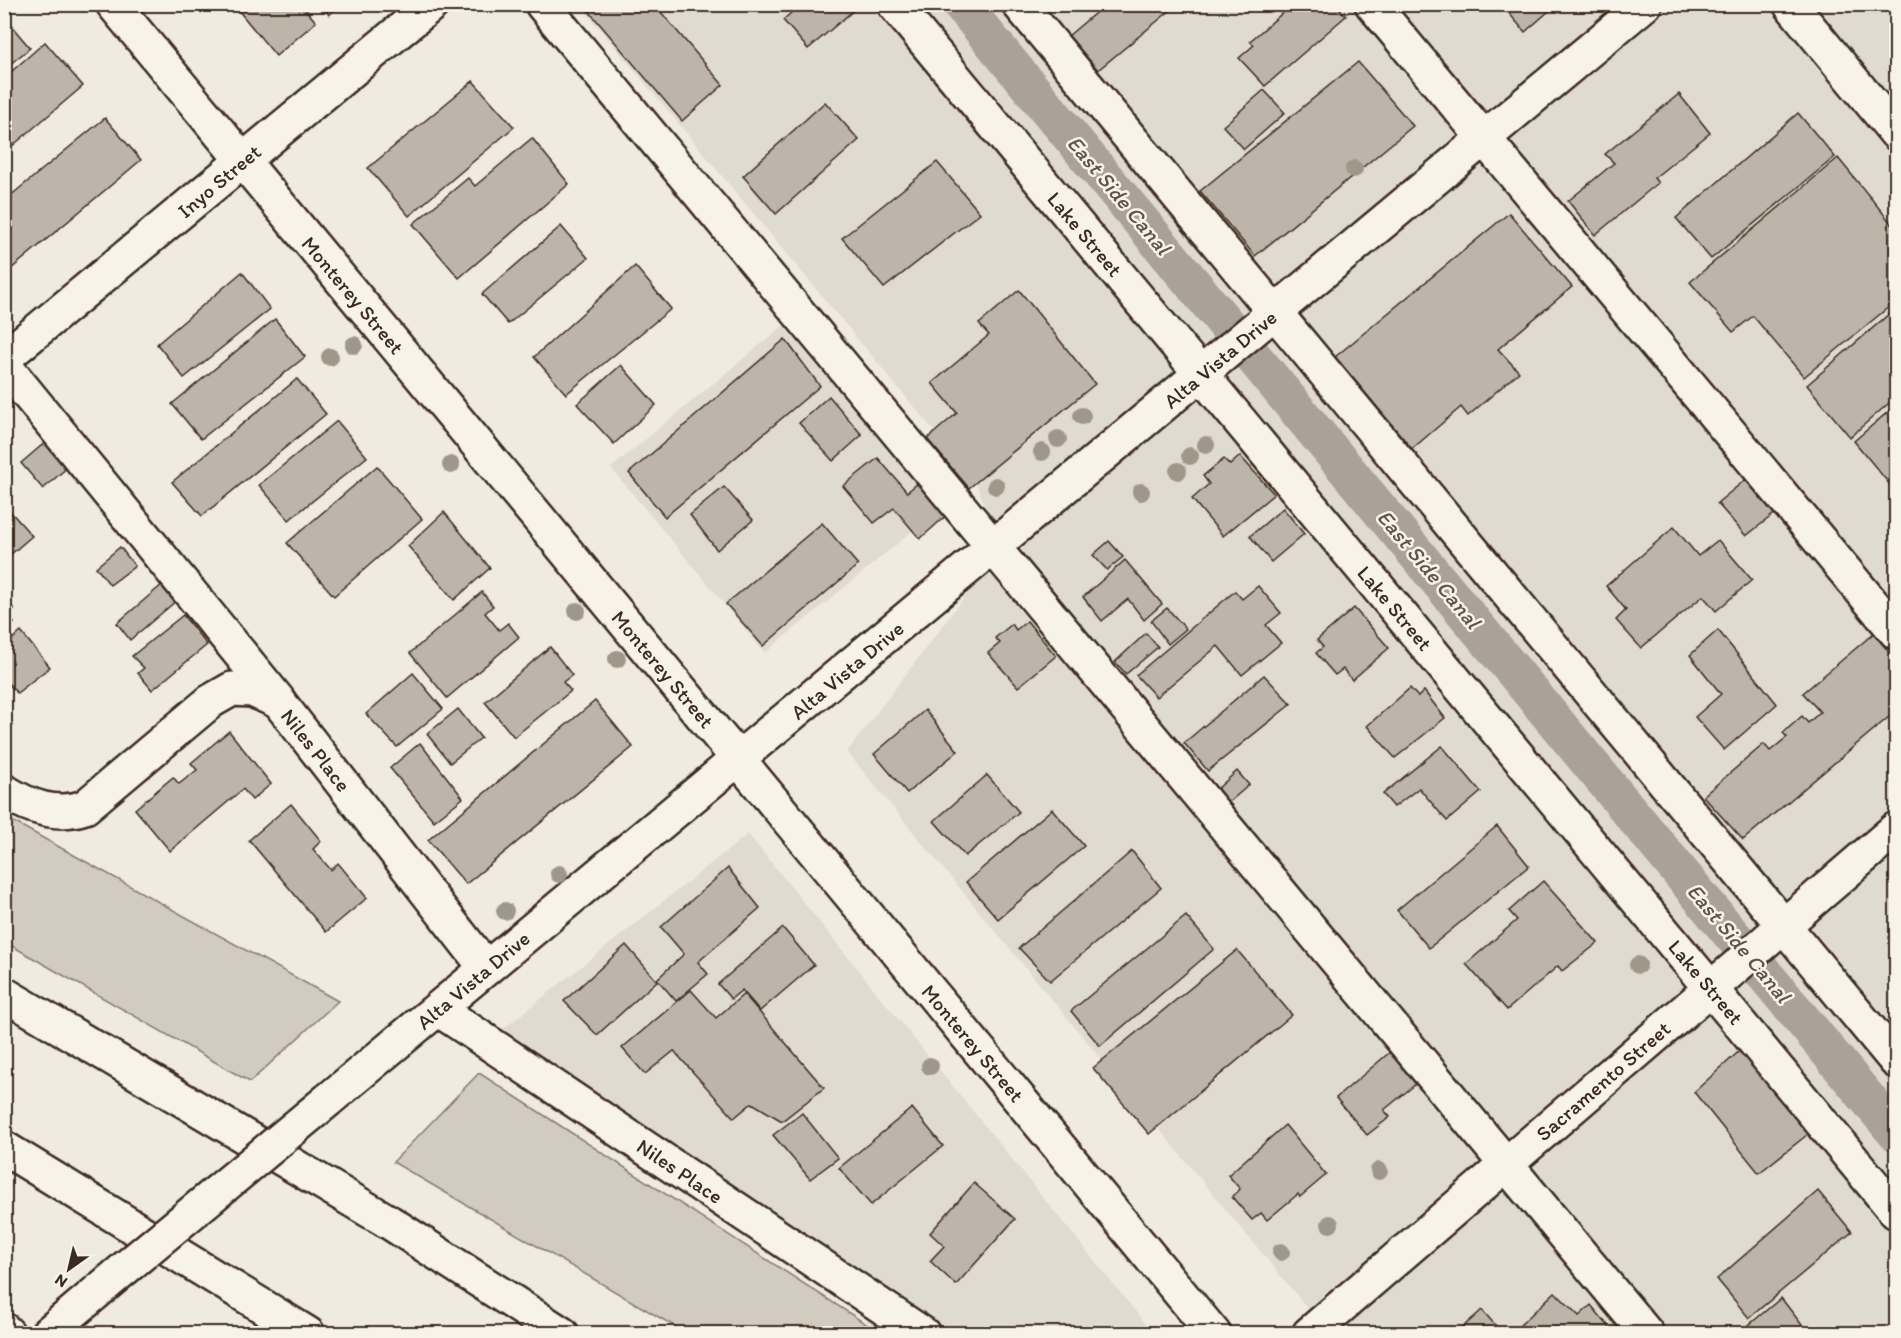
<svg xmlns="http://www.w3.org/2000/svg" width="1901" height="1338" font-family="Itim,sans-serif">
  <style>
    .built { fill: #e0dbd0 }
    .green { fill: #d1cbc0; stroke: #867a6f; stroke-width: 1.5 }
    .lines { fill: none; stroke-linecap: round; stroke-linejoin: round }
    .canal { stroke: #aaa296; stroke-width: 38 }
    .building { fill: #bdb5aa; stroke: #3b2a1e; stroke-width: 1.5 }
    .minor-casing { stroke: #3b2a1e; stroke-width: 38 }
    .major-casing { stroke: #3b2a1e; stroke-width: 38 }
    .highway-casing { stroke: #3b2a1e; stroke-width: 38 }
    .minor { stroke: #f7f3e8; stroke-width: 33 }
    .major { stroke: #f7f3e8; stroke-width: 33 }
    .highway { stroke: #f7f3e8; stroke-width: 33 }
    .minor-bridge-casing { stroke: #3b2a1e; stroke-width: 38; stroke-linecap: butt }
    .minor-bridge { stroke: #f7f3e8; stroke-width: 33 }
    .tree { fill: #a0978b }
    .labels { text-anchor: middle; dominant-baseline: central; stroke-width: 5; stroke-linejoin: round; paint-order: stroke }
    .street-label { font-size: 21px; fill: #3b2a1e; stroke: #f7f3e8 }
    .water-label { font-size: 22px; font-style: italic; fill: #625448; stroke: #f7f3e8 }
  </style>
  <rect width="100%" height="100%" fill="#efebe0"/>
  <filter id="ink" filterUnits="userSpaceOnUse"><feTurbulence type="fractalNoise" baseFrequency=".0167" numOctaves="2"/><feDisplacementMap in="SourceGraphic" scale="12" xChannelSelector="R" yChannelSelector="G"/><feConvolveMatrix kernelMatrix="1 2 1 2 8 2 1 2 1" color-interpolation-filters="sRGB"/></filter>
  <g filter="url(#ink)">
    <!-- built -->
    <g class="built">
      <polygon points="580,5 1896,5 1896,1333 1328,1333 847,752 1001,549 975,480"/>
      <polygon points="796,315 950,500 765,653 611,468"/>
      <polygon points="748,834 1153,1333 906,1333 483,1045"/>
    </g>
    <!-- green -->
    <g class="green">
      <polygon points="5,817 338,1001 250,1082 5,942"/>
      <polygon points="479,1073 880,1333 686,1333 393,1162"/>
    </g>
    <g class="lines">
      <!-- canal -->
      <polyline class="canal" points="961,4 1896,1133"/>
    </g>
    <!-- building -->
    <g class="building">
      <polygon points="233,4 301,4 316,22 276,56"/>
      <polygon points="320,4 341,4 329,15"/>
      <polygon points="592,4 654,4 723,85 682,121 587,9"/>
      <polygon points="801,4 861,4 808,49 783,20"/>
      <polygon points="1106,4 1178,4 1098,70 1068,36"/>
      <polygon points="1293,4 1336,4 1346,16 1265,86 1239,58 1254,45 1250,41"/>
      <polygon points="1501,4 1557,4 1525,32"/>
      <polygon points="4,17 30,48 4,69"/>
      <polygon points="45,42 83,86 4,153 4,78"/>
      <polygon points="1358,62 1413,126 1255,256 1200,191"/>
      <polygon points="473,81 514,127 409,216 368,168"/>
      <polygon points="1264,90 1285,113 1244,149 1223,126"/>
      <polygon points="1679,94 1710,133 1654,178 1658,183 1595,235 1568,201 1614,163 1605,154"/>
      <polygon points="825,102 859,140 776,214 743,176"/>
      <polygon points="1798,113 1835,157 1711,259 1676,218"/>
      <polygon points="105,118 141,160 4,275 4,201"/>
      <polygon points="532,138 569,184 459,278 413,224 468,178 475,186"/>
      <polygon points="1838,158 1896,229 1896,301 1804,377 1753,316 1733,332 1690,282"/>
      <polygon points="937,162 980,213 884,288 842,238"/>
      <polygon points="1509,213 1572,287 1498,349 1519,372 1468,416 1461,407 1412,449 1335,357"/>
      <polygon points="561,226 588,258 508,324 482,294"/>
      <polygon points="635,266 671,309 566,394 534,357"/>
      <polygon points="242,272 270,309 184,378 157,344"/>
      <polygon points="1019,290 1095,384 969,488 927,439 957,413 932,383 989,335 979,324"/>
      <polygon points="1896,308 1896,397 1850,437 1807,385"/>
      <polygon points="275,319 305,357 201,439 172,404"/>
      <polygon points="785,339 820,386 665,517 629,473"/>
      <polygon points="621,365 656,405 614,444 577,404"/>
      <polygon points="297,379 326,414 202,516 172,482"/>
      <polygon points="829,396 862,435 833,461 799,423"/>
      <polygon points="1896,405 1896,492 1854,441"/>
      <polygon points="337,421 367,457 289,520 259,485"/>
      <polygon points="48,440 70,465 43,489 21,463"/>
      <polygon points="1240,456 1274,494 1223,536 1192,499 1209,484 1203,476 1224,459 1230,465"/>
      <polygon points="878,458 907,492 922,480 950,512 920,539 894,508 874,523 843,486"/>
      <polygon points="377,466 422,519 334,596 287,543"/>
      <polygon points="1750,476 1778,511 1746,536 1717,503"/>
      <polygon points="724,487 753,520 717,550 690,515"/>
      <polygon points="1283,508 1304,534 1271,562 1250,536"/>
      <polygon points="9,510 32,536 4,560 4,513"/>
      <polygon points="444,512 490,568 454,600 408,546"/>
      <polygon points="822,523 858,565 763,646 726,604"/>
      <polygon points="1674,527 1698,556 1718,540 1752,580 1716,611 1703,596 1641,648 1616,620 1626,610 1606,586"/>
      <polygon points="1109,541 1123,557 1107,570 1093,555"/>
      <polygon points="120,547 135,566 110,585 96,567"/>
      <polygon points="1125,560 1162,604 1144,620 1128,599 1102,621 1083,597"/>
      <polygon points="163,584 176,601 130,640 117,623"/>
      <polygon points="1258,586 1281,613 1266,625 1281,643 1242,675 1218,646 1156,697 1136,675 1235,591 1242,599"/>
      <polygon points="482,592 493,606 485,613 499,630 508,623 519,637 447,698 410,653"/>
      <polygon points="4,599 14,609 7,615 14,623 4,631"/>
      <polygon points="1167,608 1186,629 1168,644 1151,621"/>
      <polygon points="1354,608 1389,648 1352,680 1343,669 1335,675 1316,653 1323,647 1317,640"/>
      <polygon points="183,615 207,645 152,690 138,673 144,668 132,656"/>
      <polygon points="1027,621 1056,656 1018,687 988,653 1000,643 995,638 1012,624 1016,630"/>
      <polygon points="1718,630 1777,704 1724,750 1695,717 1721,694 1690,655"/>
      <polygon points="21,632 50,667 17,693 7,682 4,685 4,646"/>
      <polygon points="1146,633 1158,647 1126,674 1115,662"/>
      <polygon points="1874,633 1896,661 1896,711 1743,840 1703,796 1764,744 1770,751 1787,737 1783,733 1802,716 1808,723 1820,712 1803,693"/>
      <polygon points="550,647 572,675 563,682 571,691 514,737 485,702"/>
      <polygon points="413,673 443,709 397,747 366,714"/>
      <polygon points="1264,675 1291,704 1208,771 1184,743"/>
      <polygon points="1410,688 1418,697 1424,691 1445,718 1395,758 1367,726"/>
      <polygon points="595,701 633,747 466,884 428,840"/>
      <polygon points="458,709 481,738 450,763 427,734"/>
      <polygon points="925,710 958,751 907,793 874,754"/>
      <polygon points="229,731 271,784 252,800 243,789 170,851 135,809 173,777 179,784 197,770 191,763"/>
      <polygon points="420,743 463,798 434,821 390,768"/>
      <polygon points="1442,746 1481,792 1447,821 1419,788 1394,807 1383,794"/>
      <polygon points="1237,771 1249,785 1228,803 1216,790"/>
      <polygon points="987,775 1019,812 965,856 934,821"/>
      <polygon points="291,804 321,841 313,849 331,870 338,863 367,898 326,932 249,840"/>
      <polygon points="1052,809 1084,846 998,919 966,882"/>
      <polygon points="1497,826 1529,866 1429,948 1397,910"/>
      <polygon points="1132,851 1161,888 1050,981 1019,948"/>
      <polygon points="728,868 760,908 698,962 708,974 676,1001 657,979 684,954 661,927"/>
      <polygon points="1543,881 1598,943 1562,971 1558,966 1507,1010 1466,964 1517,920 1509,911"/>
      <polygon points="1186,916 1214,949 1100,1046 1071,1011"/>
      <polygon points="783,928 814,965 760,1011 742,990 731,999 718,984"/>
      <polygon points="626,945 657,981 597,1035 564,1001"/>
      <polygon points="1237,950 1292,1015 1149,1134 1093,1068"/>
      <polygon points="691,990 716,1018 744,994 824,1088 782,1121 752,1103 734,1118 674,1051 645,1074 622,1048"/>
      <polygon points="1745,1046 1812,1131 1759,1173 1694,1092"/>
      <polygon points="1390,1052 1416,1084 1384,1110 1390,1117 1367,1135 1336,1098"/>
      <polygon points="912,1108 943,1146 871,1205 839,1168"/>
      <polygon points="802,1113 838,1158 810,1179 773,1135"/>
      <polygon points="1285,1125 1326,1175 1300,1197 1298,1194 1267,1220 1261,1213 1252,1220 1232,1197 1240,1189 1228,1175"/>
      <polygon points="974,1183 1015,1219 956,1285 930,1261 944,1246 930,1233"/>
      <polygon points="1818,1191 1852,1232 1749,1318 1717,1279"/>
      <polygon points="1555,1292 1579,1316 1591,1305 1615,1334 1524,1334 1518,1327"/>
      <polygon points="1781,1298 1809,1334 1738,1334"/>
      <polygon points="1482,1310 1503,1334 1455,1334"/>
    </g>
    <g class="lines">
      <defs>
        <g id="minor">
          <polyline points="542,4 1647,1334"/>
          <polyline points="894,4 1896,1212"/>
          <polyline points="1019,4 1896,1061"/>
          <polyline points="1372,4 1896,632"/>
          <polyline points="1790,4 1896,133"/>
          <polyline points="4,358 432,4"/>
          <polyline points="4,365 278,700"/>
          <path d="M 4,791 C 29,807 56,817 85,807 L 211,701 L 232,689 L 252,690 L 279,702 L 486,968"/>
          <polyline points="438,1009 923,1334"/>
          <polyline points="328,1100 1645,4"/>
          <polyline points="47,1334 124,1269"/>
          <polyline points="1309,1334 1896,829"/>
        </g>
        <g id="major">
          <polyline points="113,4 1214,1334"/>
          <polyline points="4,1330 8,1334"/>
        </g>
        <g id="highway">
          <polyline points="4,994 389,1222 562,1334"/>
          <polyline points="4,1148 308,1334"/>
        </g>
      </defs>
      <!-- minor casing -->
      <use href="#minor" class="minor-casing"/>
      <!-- major casing -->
      <use href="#major" class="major-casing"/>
      <!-- highway casing -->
      <use href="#highway" class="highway-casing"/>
      <!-- minor -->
      <use href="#minor" class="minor"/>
      <!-- major -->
      <use href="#major" class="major"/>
      <!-- highway -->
      <use href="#highway" class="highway"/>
      <defs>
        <polyline id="minor-bridge" points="124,1269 328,1100"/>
      </defs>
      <!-- minor-bridge casing -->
      <use href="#minor-bridge" class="minor-bridge-casing"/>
      <!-- minor-bridge -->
      <use href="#minor-bridge" class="minor-bridge"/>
    </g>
    <!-- trees -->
    <g class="tree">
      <circle cx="1354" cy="169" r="9"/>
      <circle cx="354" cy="345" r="9"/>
      <circle cx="330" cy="357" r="9"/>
      <circle cx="1082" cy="416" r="9"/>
      <circle cx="1058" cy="439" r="9"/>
      <circle cx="1206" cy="445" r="9"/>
      <circle cx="1042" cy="452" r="9"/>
      <circle cx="1190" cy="456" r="9"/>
      <circle cx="451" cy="465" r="9"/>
      <circle cx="1178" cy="471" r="9"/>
      <circle cx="996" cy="486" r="9"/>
      <circle cx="1141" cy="492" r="9"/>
      <circle cx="577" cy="611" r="9"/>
      <circle cx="617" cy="659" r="9"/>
      <circle cx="559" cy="874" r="9"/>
      <circle cx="505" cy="911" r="9"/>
      <circle cx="1638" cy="965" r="9"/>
      <circle cx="930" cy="1066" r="9"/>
      <circle cx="1379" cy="1171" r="9"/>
      <circle cx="1330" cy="1224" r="9"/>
      <circle cx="1281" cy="1252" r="9"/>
    </g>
  </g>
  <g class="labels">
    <!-- street labels -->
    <g class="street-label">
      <text transform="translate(219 181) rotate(-40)">Inyo Street</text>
      <text transform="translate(1085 234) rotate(50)">Lake Street</text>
      <text transform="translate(353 295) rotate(50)">Monterey Street</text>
      <text transform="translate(1220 359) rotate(-40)">Alta Vista Drive</text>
      <text transform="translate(1395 608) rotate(50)">Lake Street</text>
      <text transform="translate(663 669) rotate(50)">Monterey Street</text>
      <text transform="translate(847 670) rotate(-40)">Alta Vista Drive</text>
      <text transform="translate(316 750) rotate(52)">Niles Place</text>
      <text transform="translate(473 980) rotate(-40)">Alta Vista Drive</text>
      <text transform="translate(1706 982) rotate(50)">Lake Street</text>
      <text transform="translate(973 1043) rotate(50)">Monterey Street</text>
      <text transform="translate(1603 1081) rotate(-41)">Sacramento Street</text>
      <text transform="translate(680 1171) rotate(34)">Niles Place</text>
    </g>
    <!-- water labels -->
    <g class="water-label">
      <text transform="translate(1119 195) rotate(50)">East Side Canal</text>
      <text transform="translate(1429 569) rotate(50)">East Side Canal</text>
      <text transform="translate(1739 943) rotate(50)">East Side Canal</text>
    </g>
  </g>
  <!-- margin -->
  <rect width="1901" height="1338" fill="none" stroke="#f7f3e8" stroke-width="24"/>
  <rect x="12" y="12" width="1877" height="1314" fill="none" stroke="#3b2a1e" stroke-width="2" filter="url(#ink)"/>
  <!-- north arrow -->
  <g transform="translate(69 1269) rotate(214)" stroke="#f7f3e8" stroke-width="4.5" paint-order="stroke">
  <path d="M0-4.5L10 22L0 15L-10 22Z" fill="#3b2a1e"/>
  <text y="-9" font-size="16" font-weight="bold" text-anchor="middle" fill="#3b2a1e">N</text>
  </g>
</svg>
